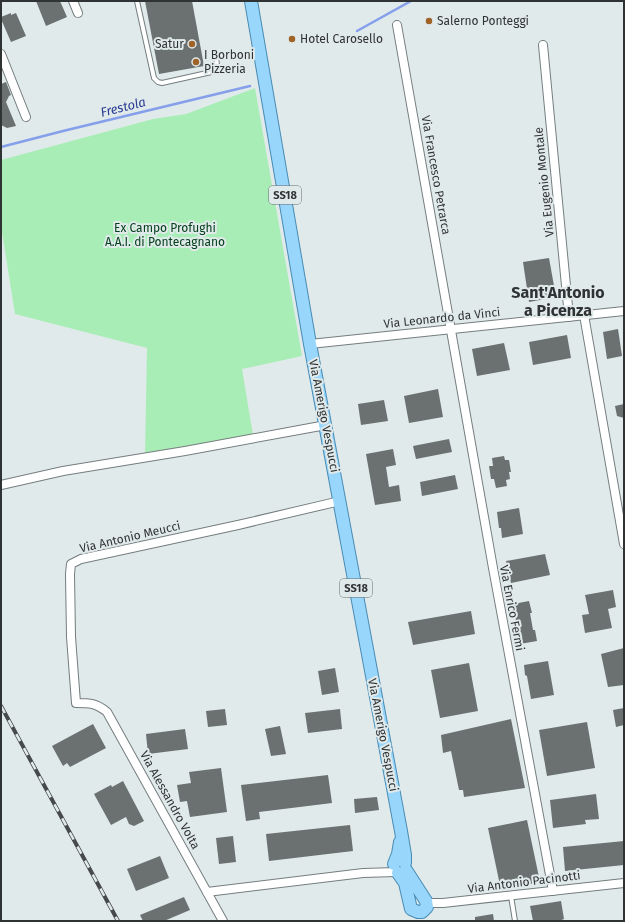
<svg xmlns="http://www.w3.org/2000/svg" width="625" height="922" font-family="'Fira Sans',sans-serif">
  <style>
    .green { fill: #a9edb6 }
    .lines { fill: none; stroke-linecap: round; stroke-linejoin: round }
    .stream { stroke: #859fea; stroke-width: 2.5 }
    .building { fill: #6a7170 }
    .lane-casing { stroke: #757d7e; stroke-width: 6 }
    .street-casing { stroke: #757d7e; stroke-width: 10 }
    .primary-casing { stroke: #488bb4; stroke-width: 14 }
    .lane { stroke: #fff; stroke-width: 4 }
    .street { stroke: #fff; stroke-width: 8 }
    .primary { stroke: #99d6fb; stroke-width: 12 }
    .rail-casing { stroke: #464a4b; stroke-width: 4 }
    .rail { stroke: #e1eaeb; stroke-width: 2.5; stroke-dasharray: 8; stroke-linecap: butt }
    .poi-dot { fill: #9f6227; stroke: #e1eaeb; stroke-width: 1.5 }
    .labels { text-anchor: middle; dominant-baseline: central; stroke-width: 4; stroke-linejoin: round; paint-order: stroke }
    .shield { fill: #e1eaeb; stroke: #656a6b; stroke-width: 1 }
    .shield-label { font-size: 11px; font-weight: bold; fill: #303334 }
    .poi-label { font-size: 12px; fill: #303334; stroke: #e1eaeb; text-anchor: start }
    .street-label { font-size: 12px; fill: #303334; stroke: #e1eaeb }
    .park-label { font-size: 12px; fill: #05411b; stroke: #e1eaeb }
    .water-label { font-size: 13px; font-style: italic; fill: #273b92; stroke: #e1eaeb }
    .district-label { font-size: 16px; font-weight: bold; fill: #303334; stroke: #e1eaeb }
  </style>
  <rect width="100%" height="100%" fill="#e1eaeb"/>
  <!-- green -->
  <polygon class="green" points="255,88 302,356 242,369 253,435 145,454 147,348 15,314 1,226 1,160 153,119 186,114"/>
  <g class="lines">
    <!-- stream -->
    <g class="stream">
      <polyline points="357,31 411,1"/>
      <polyline points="1,147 63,131 250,86"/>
    </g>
  </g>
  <!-- building -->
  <g class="building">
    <polygon points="36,1 60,1 67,17 46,26"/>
    <polygon points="145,1 192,1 204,66 159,74"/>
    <polygon points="11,13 11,15 16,13 26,36 11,42 1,19 1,17"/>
    <polygon points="6,82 11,95 9,96 6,102 16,126 7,128 1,125 1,84"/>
    <polygon points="549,258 556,297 529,302 523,262"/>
    <polygon points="618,329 622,356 607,359 603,332"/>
    <polygon points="567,335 571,358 533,365 529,342"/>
    <polygon points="504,343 510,370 477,376 472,349"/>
    <polygon points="438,389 443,417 409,423 404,396"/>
    <polygon points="384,400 388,421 361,425 358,404"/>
    <polygon points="624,404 624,418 617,416 615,406"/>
    <polygon points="449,439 452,452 416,459 413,446"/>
    <polygon points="393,449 396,465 386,467 389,487 399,485 401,501 375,505 366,454"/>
    <polygon points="504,456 505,460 509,460 511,472 509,472 510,479 506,480 507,486 496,488 494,479 491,479 489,466 493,466 492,458"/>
    <polygon points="455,475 458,489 422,496 420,482"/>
    <polygon points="519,508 523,534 502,538 501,528 499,528 497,512"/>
    <polygon points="545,554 550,575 511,583 506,561"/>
    <polygon points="613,590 616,607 608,609 612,628 585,633 582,615 589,614 585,595"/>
    <polygon points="529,601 532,613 530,613 533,630 535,630 537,641 520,644 513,604"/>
    <polygon points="471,611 475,634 413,645 408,622"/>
    <polygon points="624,648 624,685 608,687 601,654"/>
    <polygon points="548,661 554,695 531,699 527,676 525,675 524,665"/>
    <polygon points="469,663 478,711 440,718 431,670"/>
    <polygon points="335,668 339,692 322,695 318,671"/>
    <polygon points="624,708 624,725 616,727 613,710"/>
    <polygon points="225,709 227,725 208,727 206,711"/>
    <polygon points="340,709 342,729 308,733 305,713"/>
    <polygon points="511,719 525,788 464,797 463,790 459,790 451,751 443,753 441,735"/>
    <polygon points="587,722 595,768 547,776 539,730"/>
    <polygon points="93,724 106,748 70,767 67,763 63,766 52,746"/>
    <polygon points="280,726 286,754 271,756 265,729"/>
    <polygon points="185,729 188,749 148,754 146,734"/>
    <polygon points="221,768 227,812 190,817 187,801 180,802 177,785 191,783 189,772"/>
    <polygon points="328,775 332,803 259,812 260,819 246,821 241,785"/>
    <polygon points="123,781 144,821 134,826 129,824 126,817 111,825 94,794 111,785 112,787"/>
    <polygon points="596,794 599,819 585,820 586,824 553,828 550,800"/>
    <polygon points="377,797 379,810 355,813 354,799"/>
    <polygon points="527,820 540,882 501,890 488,828"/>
    <polygon points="350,825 353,851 269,861 266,834"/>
    <polygon points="233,836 236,862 219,864 216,838"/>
    <polygon points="624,841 624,865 565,871 563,847"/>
    <polygon points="160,856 169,878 136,891 127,869"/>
    <polygon points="184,897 190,910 164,921 143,921 140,915"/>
    <polygon points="561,901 564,919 559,921 533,921 530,906"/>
    <polygon points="493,914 494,921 475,921 475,917"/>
  </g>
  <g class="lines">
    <defs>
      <g id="lane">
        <polyline points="137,1 154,78 158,82 162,83 216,71 217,66 216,54"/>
        <polyline points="511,896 515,921"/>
      </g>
      <g id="street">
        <polyline points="73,1 78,13"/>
        <polyline points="397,25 493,568 553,891"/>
        <polyline points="543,45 569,317"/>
        <polyline points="1,54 26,117"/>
        <polyline points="584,315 624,544"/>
        <polyline points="310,344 624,311"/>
        <polyline points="1,485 63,471 185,451 326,425"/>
        <polyline points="207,892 363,873 396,872"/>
        <polyline points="427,903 443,903 624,883"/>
        <path d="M 223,921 L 107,712 C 96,703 90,703 76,703 L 71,637 L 70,574 L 71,564 L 81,559 L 238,525 L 340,501"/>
      </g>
      <g id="primary">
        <polyline points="251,1 310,344 401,831 405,855 405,863"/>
        <polyline points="394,864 398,854 400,842"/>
        <polyline points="398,873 405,883 411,909 418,912 422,912 427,907 426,901 406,870"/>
      </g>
    </defs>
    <!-- lane casing -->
    <use href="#lane" class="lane-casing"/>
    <!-- street casing -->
    <use href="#street" class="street-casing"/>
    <!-- primary casing -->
    <use href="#primary" class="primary-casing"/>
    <!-- lane -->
    <use href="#lane" class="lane"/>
    <!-- street -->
    <use href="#street" class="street"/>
    <!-- primary -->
    <use href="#primary" class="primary"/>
    <defs>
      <polyline id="rail" points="1,706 118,921"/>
    </defs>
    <!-- rail casing -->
    <use href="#rail" class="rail-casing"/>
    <!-- rail -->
    <use href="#rail" class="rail"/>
  </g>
  <!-- markers -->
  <g class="poi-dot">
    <circle cx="429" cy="21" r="4"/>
    <circle cx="292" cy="39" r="4"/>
    <circle cx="192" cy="44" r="4"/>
    <circle cx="196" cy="62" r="4"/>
  </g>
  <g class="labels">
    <!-- shield labels -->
    <g class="shield">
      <rect x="269" y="186" width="32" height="18" rx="3"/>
      <rect x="340" y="579" width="32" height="18" rx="3"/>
    </g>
    <g class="shield-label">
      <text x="285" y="195">SS18</text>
      <text x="356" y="588">SS18</text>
    </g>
    <!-- poi labels -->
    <g class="poi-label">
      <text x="437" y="21">Salerno Ponteggi</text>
      <text x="300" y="39">Hotel Carosello</text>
      <text x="184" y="44" text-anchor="end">Satur</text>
      <text x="204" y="55">I Borboni<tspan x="204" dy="14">Pizzeria</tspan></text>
    </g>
    <!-- street labels -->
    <g class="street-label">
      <text transform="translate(436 175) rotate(80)">Via Francesco Petrarca</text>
      <text transform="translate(544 182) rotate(-96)">Via Eugenio Montale</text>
      <text transform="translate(442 318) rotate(-6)">Via Leonardo da Vinci</text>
      <text transform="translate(324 416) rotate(79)">Via Amerigo Vespucci</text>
      <text transform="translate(130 537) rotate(-13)">Via Antonio Meucci</text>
      <text transform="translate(512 608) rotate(79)">Via Enrico Fermi</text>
      <text transform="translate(383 735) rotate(79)">Via Amerigo Vespucci</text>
      <text transform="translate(170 800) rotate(61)">Via Alessandro Volta</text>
      <text transform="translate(524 882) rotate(-7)">Via Antonio Pacinotti</text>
    </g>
    <!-- park labels -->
    <g class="park-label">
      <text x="165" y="228">Ex Campo Profughi<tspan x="165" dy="14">A.A.I. di Pontecagnano</tspan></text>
    </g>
    <!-- water labels -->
    <g class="water-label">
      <text transform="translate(123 107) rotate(-14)">Frestola</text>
    </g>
    <!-- district labels -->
    <g class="district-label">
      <text x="558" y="292">Sant'Antonio<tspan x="558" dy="18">a Picenza</tspan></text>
    </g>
  </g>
  <!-- border -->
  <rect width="625" height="922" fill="none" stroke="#303334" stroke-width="4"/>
</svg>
